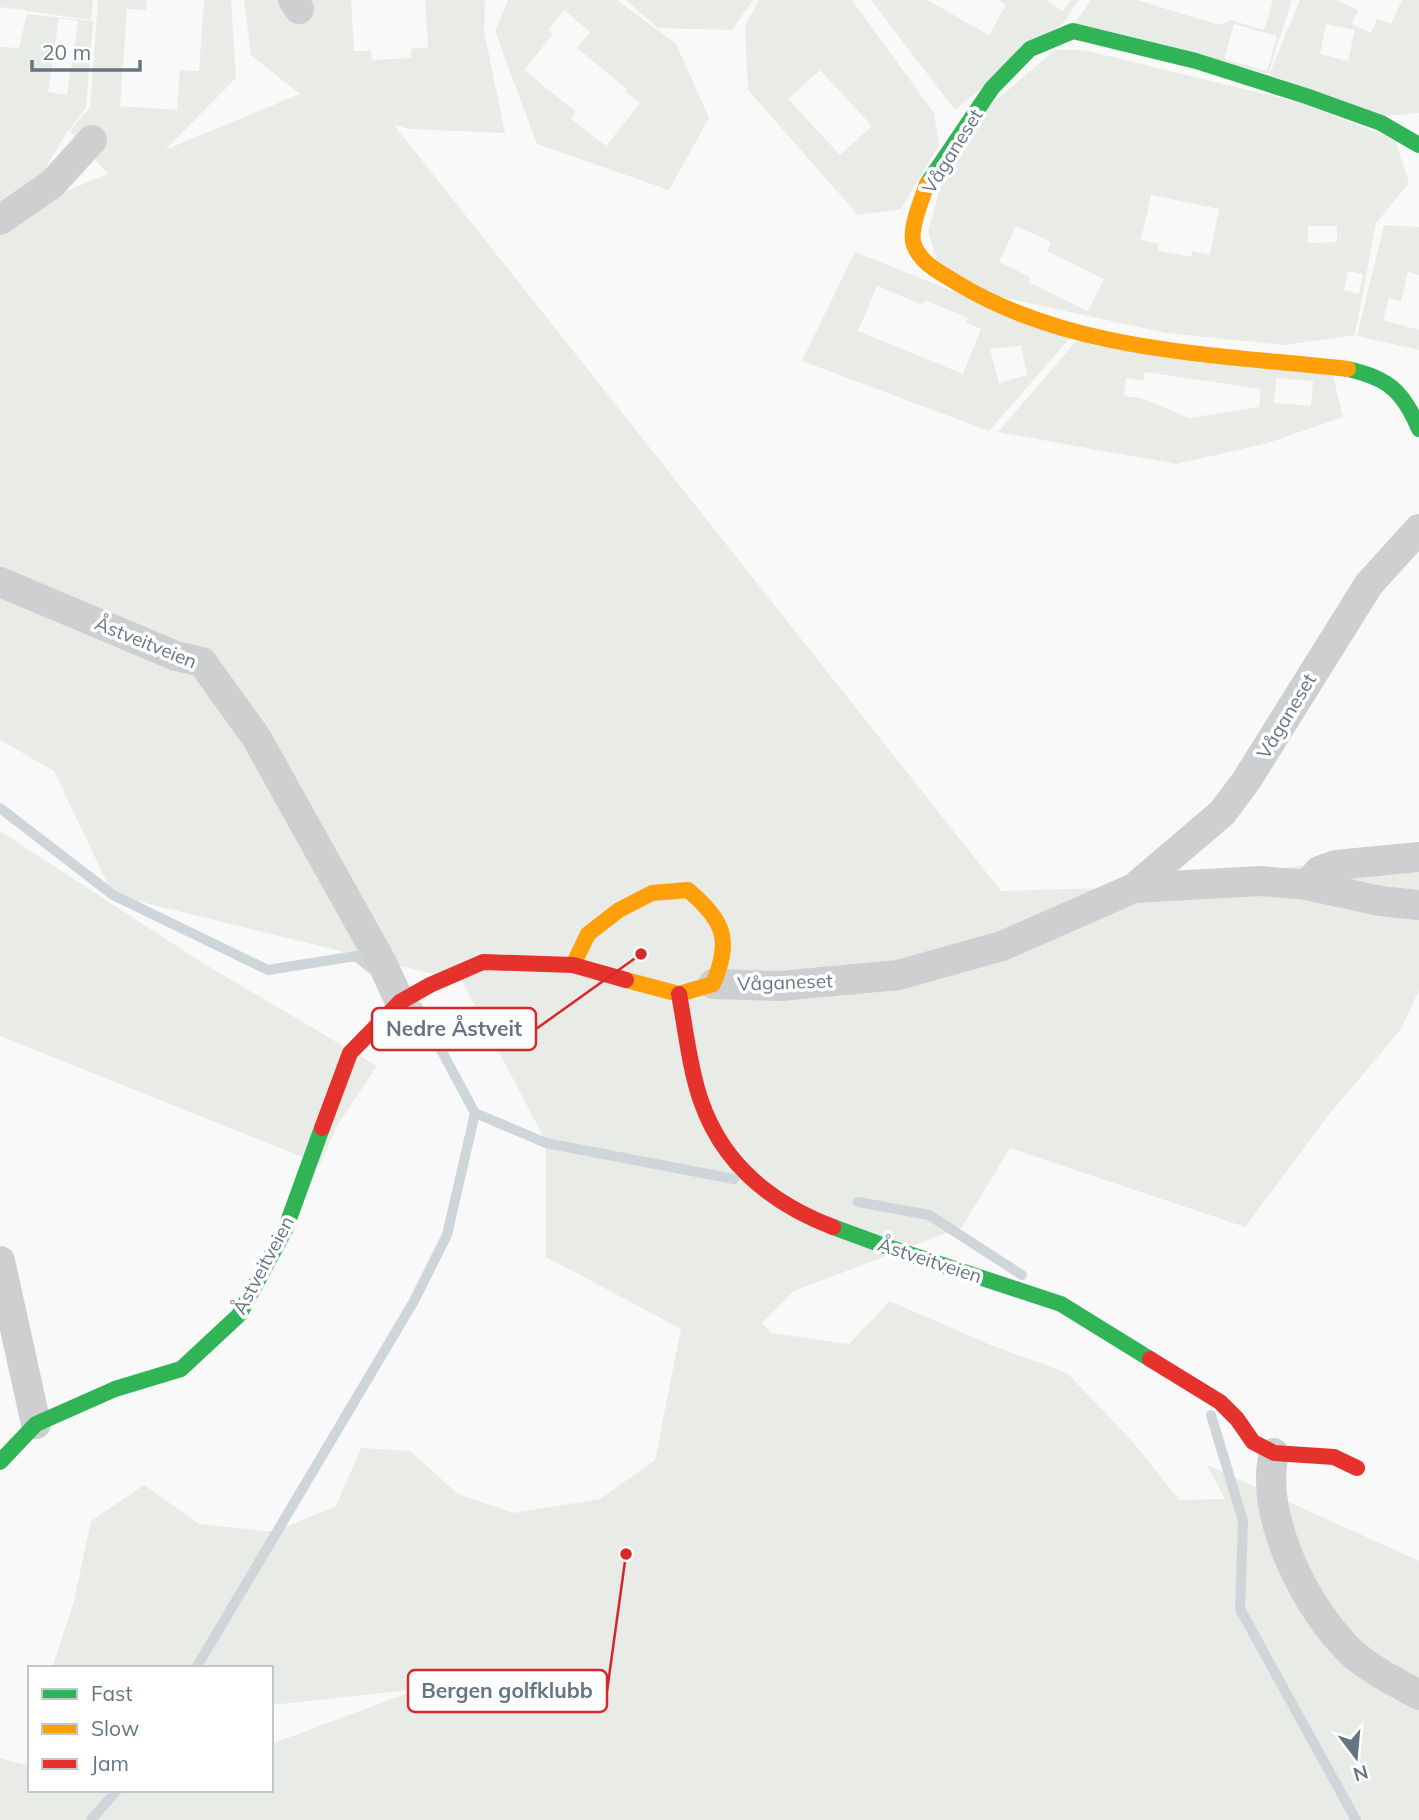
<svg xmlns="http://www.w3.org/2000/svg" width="1419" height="1820" font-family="Mulish,sans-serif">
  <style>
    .green { fill: #e8ebe6; fill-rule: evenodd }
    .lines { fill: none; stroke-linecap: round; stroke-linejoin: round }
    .stream { stroke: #ced6d9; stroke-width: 10 }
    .street { stroke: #cecfd0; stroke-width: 30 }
    .fast { stroke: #30b455; stroke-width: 16 }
    .slow { stroke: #ff9f0a; stroke-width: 16 }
    .jam { stroke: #e5322d; stroke-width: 16 }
    .labels { text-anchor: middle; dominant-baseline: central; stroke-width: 7; stroke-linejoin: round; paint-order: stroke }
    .street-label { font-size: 19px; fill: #657683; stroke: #fff }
    .leader { fill: none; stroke: #d62828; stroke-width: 2.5 }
    .callout-dot { fill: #d62828; stroke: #fff; stroke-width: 2.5 }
    .callout { fill: #fff; stroke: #d62828; stroke-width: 2.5 }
    .callout-label { font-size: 21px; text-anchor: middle; font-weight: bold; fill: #657683 }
  </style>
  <rect width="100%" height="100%" fill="#f9f9f9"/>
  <!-- green -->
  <g class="green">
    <polygon points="0,0 93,0 91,20 0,7"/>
    <polygon points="98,0 147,0 146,10 127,9 120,106 177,110 180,70 199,71 204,0 231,0 236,78 165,150 300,94 251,55 244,0 351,0 354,51 371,51 372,60 411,58 411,49 428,47 425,0 485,0 484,31 505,133 410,129 394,125 1001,891 1144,887 1419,850 1419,990 1401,1029 1327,1117 1245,1227 1010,1148 962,1227 794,1291 762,1323 771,1333 849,1344 890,1301 988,1344 1067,1373 1133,1442 1179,1500 1225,1499 1207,1465 1419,1561 1419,1820 0,1820 0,1758 30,1766 30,1790 271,1790 271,1744 419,1689 271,1705 271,1668 52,1668 74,1601 91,1521 144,1485 199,1524 274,1532 336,1506 361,1448 410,1451 458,1494 513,1513 600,1499 655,1460 681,1329 546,1257 546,1142 462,981 113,895 54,771 0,740 0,218 108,174 70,131 90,107"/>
    <path d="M 508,0 L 617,0 L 676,44 L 709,118 L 669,190 L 537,144 L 495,31 ZM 564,10 L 590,32 L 577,48 L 627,89 L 625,91 L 640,103 L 606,146 L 571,119 L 576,112 L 524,70 L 553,34 L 548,30 Z"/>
    <polygon points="626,0 753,0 732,30 658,28"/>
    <path d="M 759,0 L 852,0 L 934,113 L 939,145 L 901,209 L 858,215 L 748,90 L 745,26 ZM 820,70 L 872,126 L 840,155 L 788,99 Z"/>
    <polygon points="871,0 927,0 989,35 1006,5 998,0 1047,0 1062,11 1071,0 1079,0 1064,22 955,110"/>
    <path d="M 1091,0 L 1137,0 L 1219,25 L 1231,20 L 1264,30 L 1273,0 L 1292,0 L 1268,74 L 1073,26 ZM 1234,24 L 1277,36 L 1267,71 L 1224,59 Z"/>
    <path d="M 1300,0 L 1336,0 L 1358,10 L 1352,24 L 1371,33 L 1377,19 L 1391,24 L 1402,0 L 1419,0 L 1419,113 L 1383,116 L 1269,75 ZM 1326,24 L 1355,30 L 1348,61 L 1320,54 Z"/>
    <path d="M 27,14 L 93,21 L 86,108 L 65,135 L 36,184 L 0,206 L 0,47 L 19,48 ZM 59,18 L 78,21 L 67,95 L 48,92 Z"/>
    <path d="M 1055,50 L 1083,50 L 1302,103 L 1395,140 L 1409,183 L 1376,223 L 1355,335 L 1285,345 L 1166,333 L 997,296 L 938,265 L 928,231 L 940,188 L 976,117 ZM 1151,195 L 1219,209 L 1210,255 L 1192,251 L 1191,257 L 1158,251 L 1159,244 L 1141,240 ZM 1016,226 L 1051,242 L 1047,251 L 1104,279 L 1088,311 L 1028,282 L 1030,277 L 999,262 ZM 1308,226 L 1337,226 L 1337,242 L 1308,243 ZM 1348,271 L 1363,274 L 1359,294 L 1344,290 Z"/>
    <polygon points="1384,225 1419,227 1419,275 1408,272 1401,301 1389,298 1383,320 1419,330 1419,350 1357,336"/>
    <path d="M 855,252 L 1070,338 L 989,431 L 802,361 ZM 877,286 L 922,305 L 925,300 L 968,318 L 966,322 L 981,329 L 963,374 L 858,331 ZM 1021,345 L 1027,375 L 999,383 L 990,349 Z"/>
    <path d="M 1077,340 L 1333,376 L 1343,417 L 1268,443 L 1176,464 L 998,432 ZM 1145,372 L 1261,389 L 1259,407 L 1189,418 L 1141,398 L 1124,396 L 1126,378 L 1143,381 ZM 1276,378 L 1313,381 L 1311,406 L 1274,403 Z"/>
    <polygon points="0,831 201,962 377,1066 338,1124 320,1164 0,1036"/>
  </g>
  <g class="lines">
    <!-- stream -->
    <g class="stream">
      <polyline points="0,808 113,895 268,970 356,956 376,972"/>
      <polyline points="475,1113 546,1143 734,1179"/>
      <polyline points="858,1202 929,1215 1022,1275"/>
      <polyline points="1211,1415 1243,1521 1240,1609 1356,1820"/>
      <polyline points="196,1668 414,1301 447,1235 475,1113 418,1007 412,1002"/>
      <polyline points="91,1820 117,1790"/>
    </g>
    <!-- street -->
    <g class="street">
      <polyline points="293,0 299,9"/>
      <polyline points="0,220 52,184 92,140"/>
      <polyline points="0,582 176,656 202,662 256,737 382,963 400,1002"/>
      <polyline points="1307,885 1319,871 1336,865 1419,857"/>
      <polyline points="1134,888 1222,813 1246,781 1369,584 1419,529"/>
      <polyline points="713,984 780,986 898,975 1002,946 1134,888 1260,881 1307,885 1380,901 1419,905"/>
      <polyline points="0,1261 36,1424"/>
      <path d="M 1274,1453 C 1259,1516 1306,1609 1351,1652 C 1371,1670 1395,1682 1419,1695"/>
    </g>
    <!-- fast -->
    <g class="fast">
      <polyline points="927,184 992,88 1030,49 1073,31 1196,61 1306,96 1381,123 1419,145"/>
      <path d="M 1348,369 C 1388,378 1403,391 1419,429"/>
      <polyline points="833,1227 882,1245 1061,1304 1150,1359"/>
      <polyline points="0,1462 36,1424 115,1389 181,1369 239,1315 285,1230 322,1128"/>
    </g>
    <!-- slow -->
    <g class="slow">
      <path d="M 927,184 C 922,199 908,231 914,245 C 921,264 941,273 957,283 C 1073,353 1216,354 1348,369"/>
      <path d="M 573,965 L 588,934 L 619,910 L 652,893 L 688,890 C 724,921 732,939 713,984 L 679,994 L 626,980"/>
    </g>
    <!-- jam -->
    <g class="jam">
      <path d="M 679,994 C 685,1026 690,1071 701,1101 C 723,1165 771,1203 833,1227"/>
      <polyline points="322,1128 350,1053 400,1002 430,985 483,962 573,965 626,980"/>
      <polyline points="1150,1359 1220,1402 1237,1419 1253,1442 1274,1453 1334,1457 1357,1468"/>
    </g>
  </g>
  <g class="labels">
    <!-- street labels -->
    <g class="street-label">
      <text transform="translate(952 151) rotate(-58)">Våganeset</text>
      <text transform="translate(146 642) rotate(22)">Åstveitveien</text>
      <text transform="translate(1286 716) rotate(-59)">Våganeset</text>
      <text transform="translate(785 982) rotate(-2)">Våganeset</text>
      <text transform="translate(930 1260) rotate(18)">Åstveitveien</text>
      <text transform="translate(263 1265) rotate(-62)">Åstveitveien</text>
    </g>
  </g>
  <!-- callouts -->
  <path class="leader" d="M641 954L536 1029M626 1554L607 1691"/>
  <g class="callout-dot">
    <circle cx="641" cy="954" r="7"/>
    <circle cx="626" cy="1554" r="7"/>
  </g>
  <g class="callout">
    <rect x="372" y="1008" width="164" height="42" rx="7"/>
    <rect x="408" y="1670" width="199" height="42" rx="7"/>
  </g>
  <g class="callout-label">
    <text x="454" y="1036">Nedre Åstveit</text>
    <text x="507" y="1698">Bergen golfklubb</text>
  </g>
  <!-- legend -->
  <rect x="28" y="1666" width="245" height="126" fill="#ffffff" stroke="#c1c8cd" stroke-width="2"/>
  <rect x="42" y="1689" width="35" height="10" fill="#30b455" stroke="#c1c8cd" stroke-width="2"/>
  <text x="91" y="1701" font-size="21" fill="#657683">Fast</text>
  <rect x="42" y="1724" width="35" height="10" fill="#ff9f0a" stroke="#c1c8cd" stroke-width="2"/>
  <text x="91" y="1736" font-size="21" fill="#657683">Slow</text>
  <rect x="42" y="1759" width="35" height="10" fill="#e5322d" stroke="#c1c8cd" stroke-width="2"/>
  <text x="91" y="1771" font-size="21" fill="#657683">Jam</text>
  <!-- north arrow -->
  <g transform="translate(1356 1757) rotate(164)" stroke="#ffffff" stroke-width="5" paint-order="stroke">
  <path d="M0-5L12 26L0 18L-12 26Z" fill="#657683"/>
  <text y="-10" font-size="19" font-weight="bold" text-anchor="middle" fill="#657683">N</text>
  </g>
  <!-- scale -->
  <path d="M32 60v10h108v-10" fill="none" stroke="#657683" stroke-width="3.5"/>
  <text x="42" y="60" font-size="21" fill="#657683" stroke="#ffffff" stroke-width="5" paint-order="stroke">20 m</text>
</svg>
